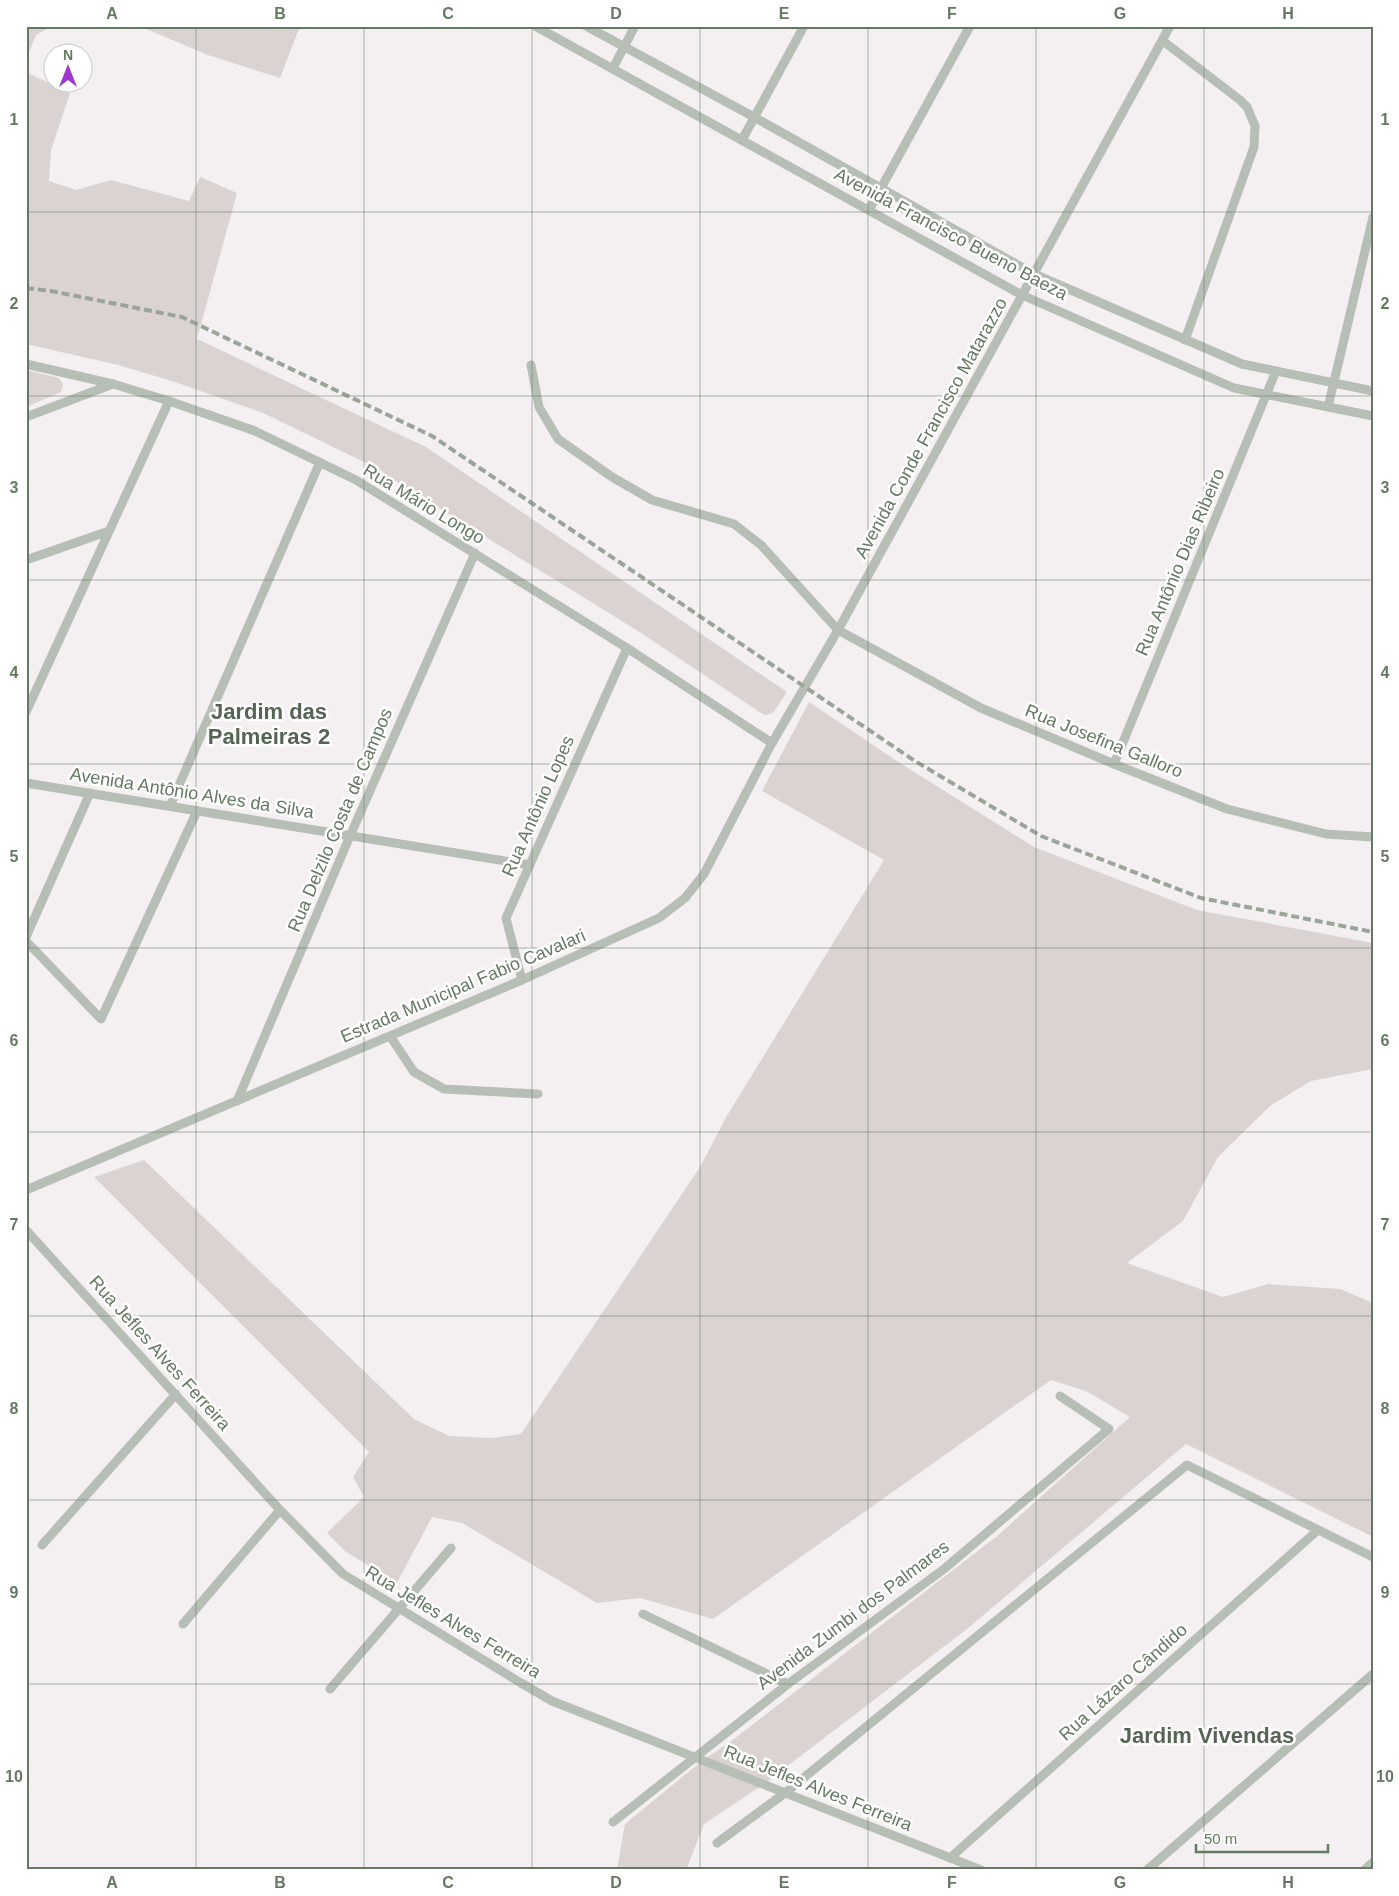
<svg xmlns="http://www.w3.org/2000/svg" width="1399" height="1896" font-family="Arial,sans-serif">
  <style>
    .green { fill: #dad3d2 }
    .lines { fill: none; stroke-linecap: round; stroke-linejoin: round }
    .minor { stroke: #b7beb6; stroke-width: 9 }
    .rail { stroke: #9ba499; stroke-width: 4; stroke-dasharray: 8 4; stroke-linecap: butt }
    .grid { fill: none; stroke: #657962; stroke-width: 1; stroke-opacity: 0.55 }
    .labels { text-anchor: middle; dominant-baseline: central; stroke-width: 5; stroke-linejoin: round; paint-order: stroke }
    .street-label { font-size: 18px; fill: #657962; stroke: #fff }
    .district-label { font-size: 22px; font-weight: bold; fill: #556453; stroke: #fff }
    .neatline { fill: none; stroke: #657962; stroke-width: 2 }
    .grid-label { font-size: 16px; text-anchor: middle; font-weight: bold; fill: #657962 }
  </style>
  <rect width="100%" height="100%" fill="#f4f0f2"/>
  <!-- green -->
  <g class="green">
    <polygon points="26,26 52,26 36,35 26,60"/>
    <polygon points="139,26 300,26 280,78 208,55"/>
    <polygon points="26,72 70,93 51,150 49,181 76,190 111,180 189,201 200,177 237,193 197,339 426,447 787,692 773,713 765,715 761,713 638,631 366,463 263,413 175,382 118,365 26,344"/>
    <polygon points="26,370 59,378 63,384 61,392 26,407"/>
    <polygon points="809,702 903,765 1034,847 1197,910 1373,943 1373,1069 1311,1081 1270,1106 1218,1157 1183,1221 1127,1263 1223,1297 1268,1284 1340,1289 1373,1303 1373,1537 1186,1444 967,1629 764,1784 704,1824 686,1870 617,1870 625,1824 703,1760 730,1742 996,1537 1130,1417 1086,1391 1051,1380 713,1619 640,1598 597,1603 462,1523 432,1517 397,1583 345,1551 327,1533 364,1497 353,1477 369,1452 94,1177 144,1160 414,1419 449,1436 491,1438 521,1434 700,1167 728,1114 884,860 762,791"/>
  </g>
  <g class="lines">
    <!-- minor -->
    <g class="minor">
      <polyline points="535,26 1022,295 1234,388 1373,416"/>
      <polyline points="586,26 754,117 1034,274 1242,364 1373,391"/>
      <polyline points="1163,41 1240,100 1247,107 1255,126 1254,147 1185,340"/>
      <polyline points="613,68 635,26"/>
      <polyline points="742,140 804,26"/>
      <polyline points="869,210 970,26"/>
      <polyline points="26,364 113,384 169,401 255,431 356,480 627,648 772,743"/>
      <polyline points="531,365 539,407 558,439 612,477 652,500 734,524 761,545 838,630 981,708 1114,764 1227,809 1326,834 1373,837"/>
      <polyline points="1328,407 1373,217"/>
      <polyline points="26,417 113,384"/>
      <polyline points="26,560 109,531"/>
      <polyline points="26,712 169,401"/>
      <polyline points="1114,764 1276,371"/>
      <polyline points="26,783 530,865"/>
      <polyline points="170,806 320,462"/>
      <polyline points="26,937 90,793"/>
      <polyline points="26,941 101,1019 197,811"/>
      <polyline points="522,980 506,918 627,648"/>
      <polyline points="390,1036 414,1072 444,1089 538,1094"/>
      <polyline points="237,1101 350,836 475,553"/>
      <polyline points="26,1190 522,980 659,918 685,898 704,874 772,743 838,630 1170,26"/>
      <polyline points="26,1230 280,1510 343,1574 521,1683 552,1701 981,1870"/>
      <polyline points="42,1545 176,1394"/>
      <polyline points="643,1614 788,1684"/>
      <polyline points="183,1624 280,1510"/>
      <polyline points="330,1689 451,1548"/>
      <polyline points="613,1822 788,1684 944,1569 1109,1429 1060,1396"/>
      <polyline points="717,1843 785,1793 1187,1465 1373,1557"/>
      <polyline points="950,1858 1318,1530"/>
      <polyline points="1147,1870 1373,1674"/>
      <polyline points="1364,1870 1373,1862"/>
    </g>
    <!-- rail -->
    <polyline class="rail" points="26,288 51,291 182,317 432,436 915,761 1041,836 1201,898 1373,932"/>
  </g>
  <!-- grid -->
  <path class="grid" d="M 196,26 L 196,1870M 364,26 L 364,1870M 532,26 L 532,1870M 700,26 L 700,1870M 868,26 L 868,1870M 1036,26 L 1036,1870M 1204,26 L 1204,1870M 26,212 L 1373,212M 26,396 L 1373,396M 26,580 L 1373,580M 26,764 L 1373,764M 26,948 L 1373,948M 26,1132 L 1373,1132M 26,1316 L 1373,1316M 26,1500 L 1373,1500M 26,1684 L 1373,1684"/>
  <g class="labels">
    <!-- street labels -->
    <g class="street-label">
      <text transform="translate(951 234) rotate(28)">Avenida Francisco Bueno Baeza</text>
      <text transform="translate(931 428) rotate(-61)">Avenida Conde Francisco Matarazzo</text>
      <text transform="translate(424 504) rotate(31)">Rua Mário Longo</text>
      <text transform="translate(1180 562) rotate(-67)">Rua Antônio Dias Ribeiro</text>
      <text transform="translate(1104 741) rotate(22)">Rua Josefina Galloro</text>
      <text transform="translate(192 793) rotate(9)">Avenida Antônio Alves da Silva</text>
      <text transform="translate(538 806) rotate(-66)">Rua Antônio Lopes</text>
      <text transform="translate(340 820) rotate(-67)">Rua Delzilo Costa de Campos</text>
      <text transform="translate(463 986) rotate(-23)">Estrada Municipal Fabio Cavalari</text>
      <text transform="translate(160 1353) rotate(48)">Rua Jefles Alves Ferreira</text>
      <text transform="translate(853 1615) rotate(-37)">Avenida Zumbi dos Palmares</text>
      <text transform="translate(453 1622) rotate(31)">Rua Jefles Alves Ferreira</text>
      <text transform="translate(1123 1682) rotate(-42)">Rua Lázaro Cândido</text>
      <text transform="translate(818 1788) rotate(22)">Rua Jefles Alves Ferreira</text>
    </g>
    <!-- district labels -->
    <g class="district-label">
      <text x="269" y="711">Jardim das<tspan x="269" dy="25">Palmeiras 2</tspan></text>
      <text x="1207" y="1735">Jardim Vivendas</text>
    </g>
  </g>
  <!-- border -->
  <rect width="1399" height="1896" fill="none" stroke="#ffffff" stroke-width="55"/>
  <!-- north arrow -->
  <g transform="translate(68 68)"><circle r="24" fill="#ffffff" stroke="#c1c9c0"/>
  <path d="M0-4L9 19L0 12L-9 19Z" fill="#9d38cc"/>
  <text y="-8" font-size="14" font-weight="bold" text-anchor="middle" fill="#657962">N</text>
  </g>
  <!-- scale -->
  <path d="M1196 1844v8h132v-8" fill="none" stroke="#657962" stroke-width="2.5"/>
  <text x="1204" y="1844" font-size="15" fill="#657962" stroke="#ffffff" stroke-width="4" paint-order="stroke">50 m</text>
  <rect x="28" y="28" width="1344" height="1840" class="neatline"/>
  <g class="grid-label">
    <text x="112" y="19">A</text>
    <text x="280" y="19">B</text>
    <text x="448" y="19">C</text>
    <text x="616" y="19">D</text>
    <text x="784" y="19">E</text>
    <text x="952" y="19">F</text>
    <text x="1120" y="19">G</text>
    <text x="1288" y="19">H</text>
    <text x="14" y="125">1</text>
    <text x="1385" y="125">1</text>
    <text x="14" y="309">2</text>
    <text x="1385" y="309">2</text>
    <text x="14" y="493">3</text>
    <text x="1385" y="493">3</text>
    <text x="14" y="678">4</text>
    <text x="1385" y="678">4</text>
    <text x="14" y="862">5</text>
    <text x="1385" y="862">5</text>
    <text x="14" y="1046">6</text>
    <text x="1385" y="1046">6</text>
    <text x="14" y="1230">7</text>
    <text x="1385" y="1230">7</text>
    <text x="14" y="1414">8</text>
    <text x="1385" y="1414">8</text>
    <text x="14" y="1598">9</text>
    <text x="1385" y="1598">9</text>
    <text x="14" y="1782">10</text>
    <text x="1385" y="1782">10</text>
    <text x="112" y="1888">A</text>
    <text x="280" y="1888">B</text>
    <text x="448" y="1888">C</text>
    <text x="616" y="1888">D</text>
    <text x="784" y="1888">E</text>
    <text x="952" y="1888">F</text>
    <text x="1120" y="1888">G</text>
    <text x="1288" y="1888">H</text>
  </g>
</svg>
